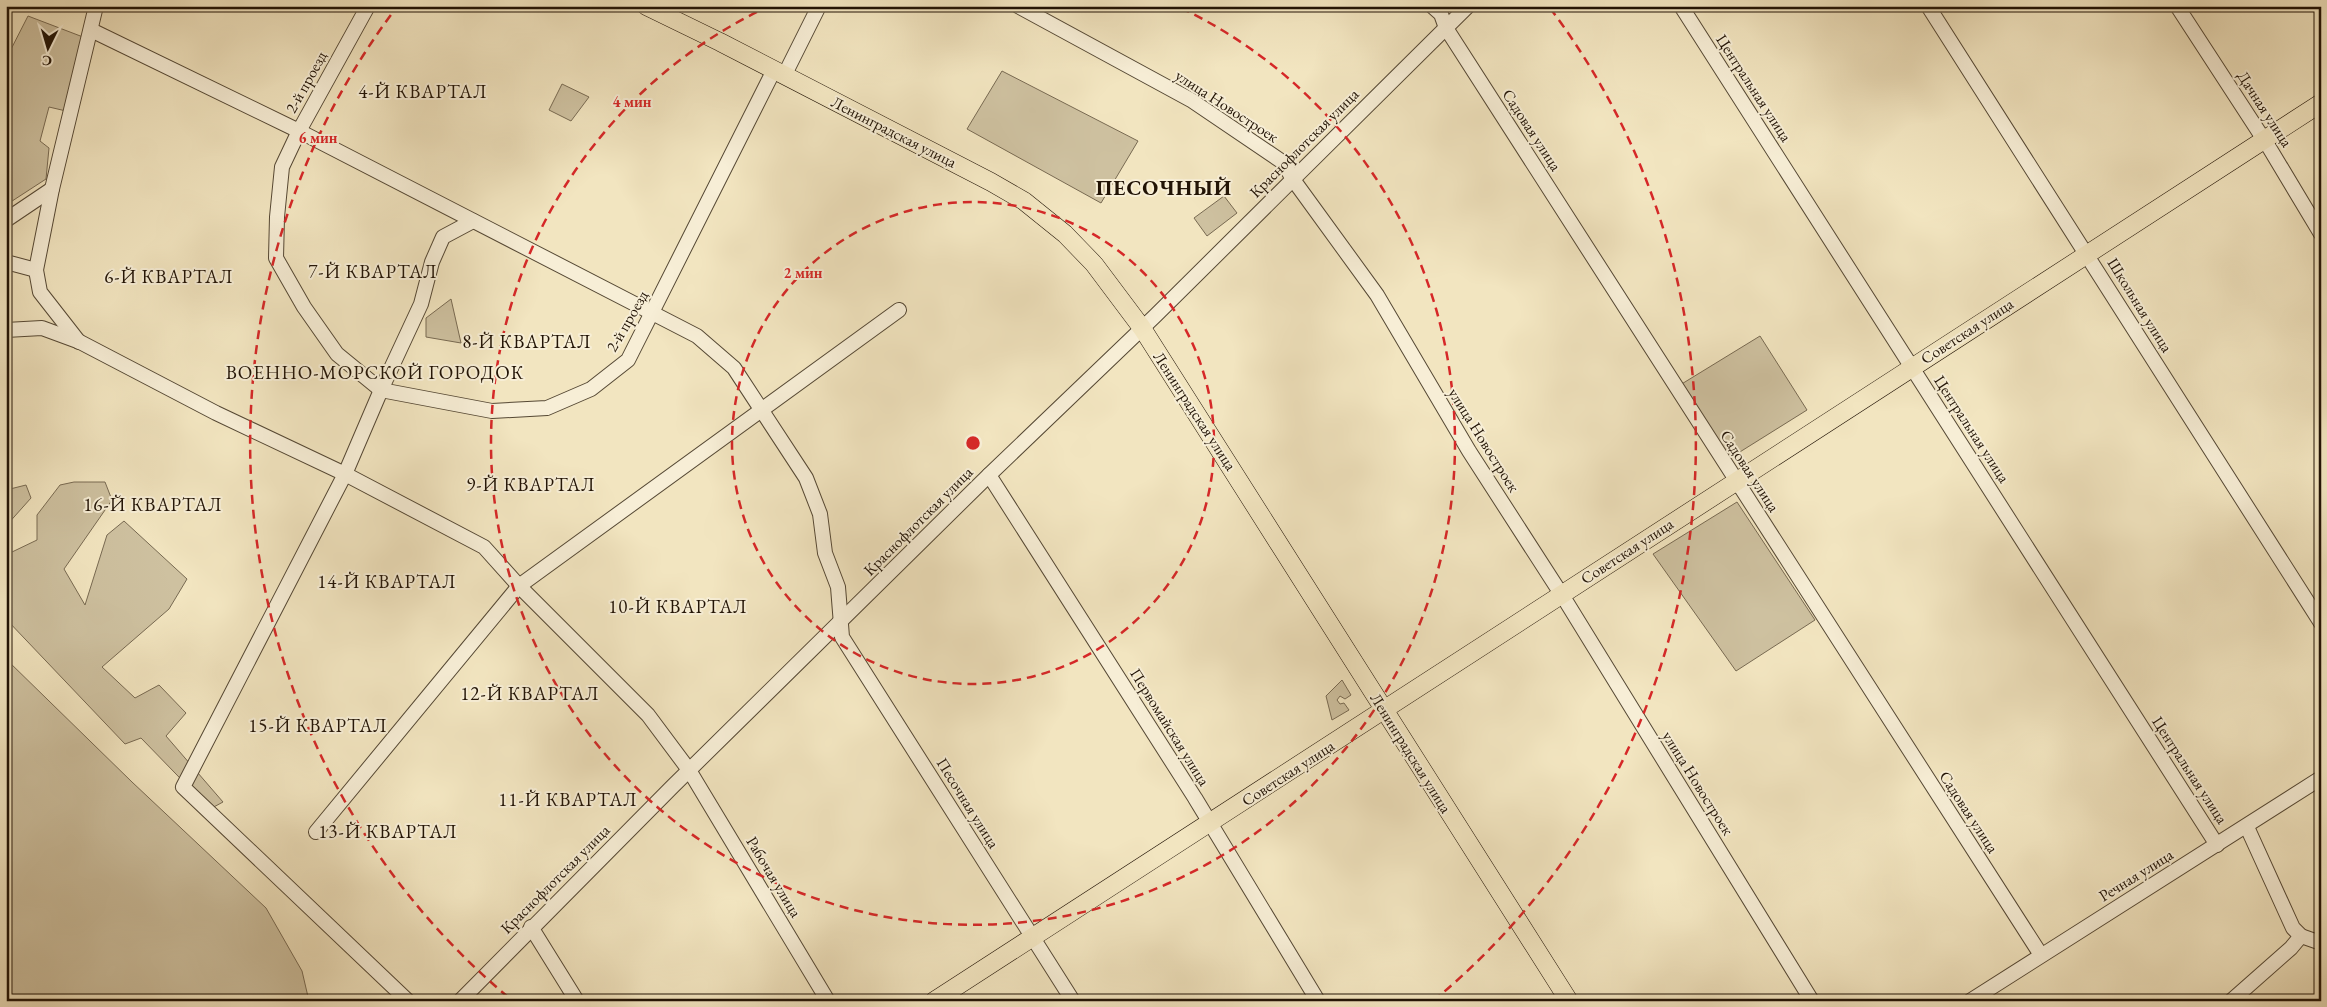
<svg xmlns="http://www.w3.org/2000/svg" width="2327" height="1007" font-family="'EB Garamond',serif">
  <style>
    .green { fill: #cec1a0; stroke: #786a52 }
    .lines { fill: none; stroke-linecap: round; stroke-linejoin: round }
    .minor-casing { stroke: #554834; stroke-width: 16 }
    .major-casing { stroke: #211305; stroke-width: 19 }
    .minor { stroke: #f7eed6; stroke-width: 14 }
    .major { stroke: #f2e5c0; stroke-width: 18 }
    .ring { fill: none; stroke: #d62828; stroke-width: 2.5; stroke-dasharray: 9 6 }
    .labels { text-anchor: middle; dominant-baseline: central; stroke-width: 4; stroke-linejoin: round; paint-order: stroke }
    .street-label { font-size: 16px; fill: #211305; stroke: #f7eed6 }
    .quarter-label { font-size: 19px; letter-spacing: 1px; fill: #211305; stroke: #f7eed6 }
    .district-label { font-size: 21px; font-weight: bold; letter-spacing: 1px; fill: #211305; stroke: #f7eed6 }
    .centre { fill: #d62828; stroke: #f7eed6; stroke-width: 2.5 }
    .ring-label { font-size: 15px; text-anchor: middle; font-weight: bold; fill: #d62828; stroke: #f7eed6; stroke-width: 4; stroke-linejoin: round; paint-order: stroke }
  </style>
  <rect width="100%" height="100%" fill="#f2e5c0"/>
  <filter id="stains"><feTurbulence type="fractalNoise" baseFrequency=".004" numOctaves="4"/><feColorMatrix values="0 0 0 0 .2 0 0 0 0 .09 0 0 0 0 .02 0 0 0 .5 -.17"/></filter>
  <radialGradient id="worn" r=".72"><stop offset=".6" stop-color="#630" stop-opacity="0"/><stop offset="1" stop-color="#630" stop-opacity=".3"/></radialGradient>
  <!-- green -->
  <g class="green">
    <polygon points="28,16 83,37 66,111 49,107 40,141 49,148 46,179 6,205 6,59"/>
    <polygon points="1002,71 1138,141 1101,203 967,129"/>
    <polygon points="562,84 589,97 571,121 549,110"/>
    <polygon points="1224,196 1237,213 1207,236 1194,218"/>
    <polygon points="451,299 461,343 426,337 426,318"/>
    <polygon points="1760,336 1807,410 1727,460 1680,385"/>
    <polygon points="74,482 105,482 112,500 64,569 85,605 107,535 124,521 187,579 169,609 102,667 135,698 159,685 186,713 166,736 223,802 210,809 141,738 125,744 6,619 6,549 12,552 37,540 37,515 60,485"/>
    <polygon points="26,485 31,498 6,526 6,490"/>
    <polygon points="1737,502 1815,620 1736,671 1653,554"/>
    <polygon points="6,659 132,782 266,908 302,971 309,1001 6,1001"/>
    <polygon points="1342,680 1351,695 1345,699 1340,696 1337,700 1340,704 1344,703 1349,710 1332,720 1326,696"/>
  </g>
  <g class="lines">
    <defs>
      <g id="minor">
        <polyline points="368,6 299,131 282,167 277,217 276,258 304,307 337,354 381,390 492,411 547,408 591,389 628,360 774,70"/>
        <polyline points="1018,6 1191,100 1284,163 1292,178 1377,295 1469,451 1567,603 1812,1001"/>
        <polyline points="1432,6 1441,14 1446,28 2041,955"/>
        <polyline points="1681,6 2217,845"/>
        <polyline points="1928,6 2321,623"/>
        <polyline points="2177,6 2270,149 2321,234"/>
        <polyline points="91,30 299,131 697,336 734,368 806,478 820,514 825,553 838,587 842,637 1073,1001"/>
        <polyline points="784,76 819,6"/>
        <polyline points="6,220 52,189"/>
        <polyline points="6,262 36,270"/>
        <polyline points="6,330 42,328 80,342 216,413 345,474 484,547 519,586 648,715 689,770 828,1001"/>
        <polyline points="79,342 40,292 36,270 52,189 96,6"/>
        <polyline points="989,475 1195,798 1318,1001"/>
        <polyline points="2247,827 2293,928 2301,936 2321,943"/>
        <polyline points="316,832 519,586 899,310"/>
        <polyline points="531,927 577,1001"/>
        <polyline points="408,1001 183,787 345,474 381,390 421,304 432,262 443,237 473,221"/>
        <polyline points="460,1001 673,786 989,475 1155,316 1468,6"/>
        <polyline points="1970,1001 2321,778"/>
        <polyline points="2231,1001 2291,948 2301,936"/>
      </g>
      <g id="major">
        <polyline points="646,6 720,42 991,182 1024,201 1065,234 1094,264 1142,328 1569,1001"/>
        <polyline points="934,1001 2321,103"/>
      </g>
    </defs>
    <!-- minor casing -->
    <use href="#minor" class="minor-casing"/>
    <!-- major casing -->
    <use href="#major" class="major-casing"/>
    <!-- minor -->
    <use href="#minor" class="minor"/>
    <!-- major -->
    <use href="#major" class="major"/>
  </g>
  <!-- distance rings -->
  <g class="ring">
    <circle cx="973" cy="443" r="241"/>
    <path d="M1181 8A482 482 0 1 1 765 8"/>
    <path d="M508 997A723 723 0 0 1 396 8M1550 8A723 723 0 0 1 1438 997"/>
  </g>
  <g class="labels">
    <!-- street labels -->
    <g class="street-label">
      <text transform="translate(306 82) rotate(-61)">2-й проезд</text>
      <text transform="translate(1754 88) rotate(57)">Центральная улица</text>
      <text transform="translate(1227 106) rotate(33)">улица Новостроек</text>
      <text transform="translate(2265 109) rotate(57)">Дачная улица</text>
      <text transform="translate(1532 130) rotate(57)">Садовая улица</text>
      <text transform="translate(894 132) rotate(27)">Ленинградская улица</text>
      <text transform="translate(1304 143) rotate(-45)">Краснофлотская улица</text>
      <text transform="translate(2140 305) rotate(58)">Школьная улица</text>
      <text transform="translate(627 321) rotate(-60)">2-й проезд</text>
      <text transform="translate(1967 331) rotate(-33)">Советская улица</text>
      <text transform="translate(1195 411) rotate(57)">Ленинградская улица</text>
      <text transform="translate(1972 429) rotate(57)">Центральная улица</text>
      <text transform="translate(1484 440) rotate(58)">улица Новостроек</text>
      <text transform="translate(1750 471) rotate(57)">Садовая улица</text>
      <text transform="translate(918 521) rotate(-45)">Краснофлотская улица</text>
      <text transform="translate(1627 551) rotate(-33)">Советская улица</text>
      <text transform="translate(1170 727) rotate(58)">Первомайская улица</text>
      <text transform="translate(1411 753) rotate(58)">Ленинградская улица</text>
      <text transform="translate(2190 770) rotate(57)">Центральная улица</text>
      <text transform="translate(1288 773) rotate(-33)">Советская улица</text>
      <text transform="translate(1698 783) rotate(58)">улица Новостроек</text>
      <text transform="translate(968 803) rotate(58)">Песочная улица</text>
      <text transform="translate(1969 812) rotate(57)">Садовая улица</text>
      <text transform="translate(2136 875) rotate(-32)">Речная улица</text>
      <text transform="translate(774 877) rotate(59)">Рабочая улица</text>
      <text transform="translate(555 879) rotate(-45)">Краснофлотская улица</text>
    </g>
    <!-- quarter labels -->
    <g class="quarter-label">
      <text x="423" y="91">4-Й КВАРТАЛ</text>
      <text x="373" y="271">7-Й КВАРТАЛ</text>
      <text x="169" y="276">6-Й КВАРТАЛ</text>
      <text x="527" y="341">8-Й КВАРТАЛ</text>
      <text x="375" y="372">ВОЕННО-МОРСКОЙ ГОРОДОК</text>
      <text x="531" y="484">9-Й КВАРТАЛ</text>
      <text x="153" y="504">16-Й КВАРТАЛ</text>
      <text x="387" y="581">14-Й КВАРТАЛ</text>
      <text x="678" y="606">10-Й КВАРТАЛ</text>
      <text x="530" y="693">12-Й КВАРТАЛ</text>
      <text x="318" y="725">15-Й КВАРТАЛ</text>
      <text x="568" y="799">11-Й КВАРТАЛ</text>
      <text x="388" y="831">13-Й КВАРТАЛ</text>
    </g>
    <!-- district labels -->
    <g class="district-label">
      <text x="1164" y="187">ПЕСОЧНЫЙ</text>
    </g>
  </g>
  <circle cx="973" cy="443" r="8" class="centre"/>
  <g class="ring-label">
    <text x="632" y="107">4 мин</text>
    <text x="318" y="143">6 мин</text>
    <text x="803" y="278">2 мин</text>
  </g>
  <!-- margin -->
  <rect width="2327" height="1007" fill="none" stroke="#f2e5c0" stroke-width="25"/>
  <rect x="8" y="8" width="2312" height="992" fill="none" stroke="#211305" stroke-width="2.5"/>
  <rect x="12" y="12" width="2302" height="982" fill="none" stroke="#211305"/>
  <!-- north arrow -->
  <g transform="translate(48 48) rotate(185)" stroke="#f7eed6" stroke-width="4" paint-order="stroke">
  <path d="M0-4L9 19L0 12L-9 19Z" fill="#211305"/>
  <text y="-8" font-size="14" font-weight="bold" text-anchor="middle" fill="#211305">С</text>
  </g>
  <rect width="100%" height="100%" filter="url(#stains)"/>
  <rect width="100%" height="100%" fill="url(#worn)"/>
</svg>
